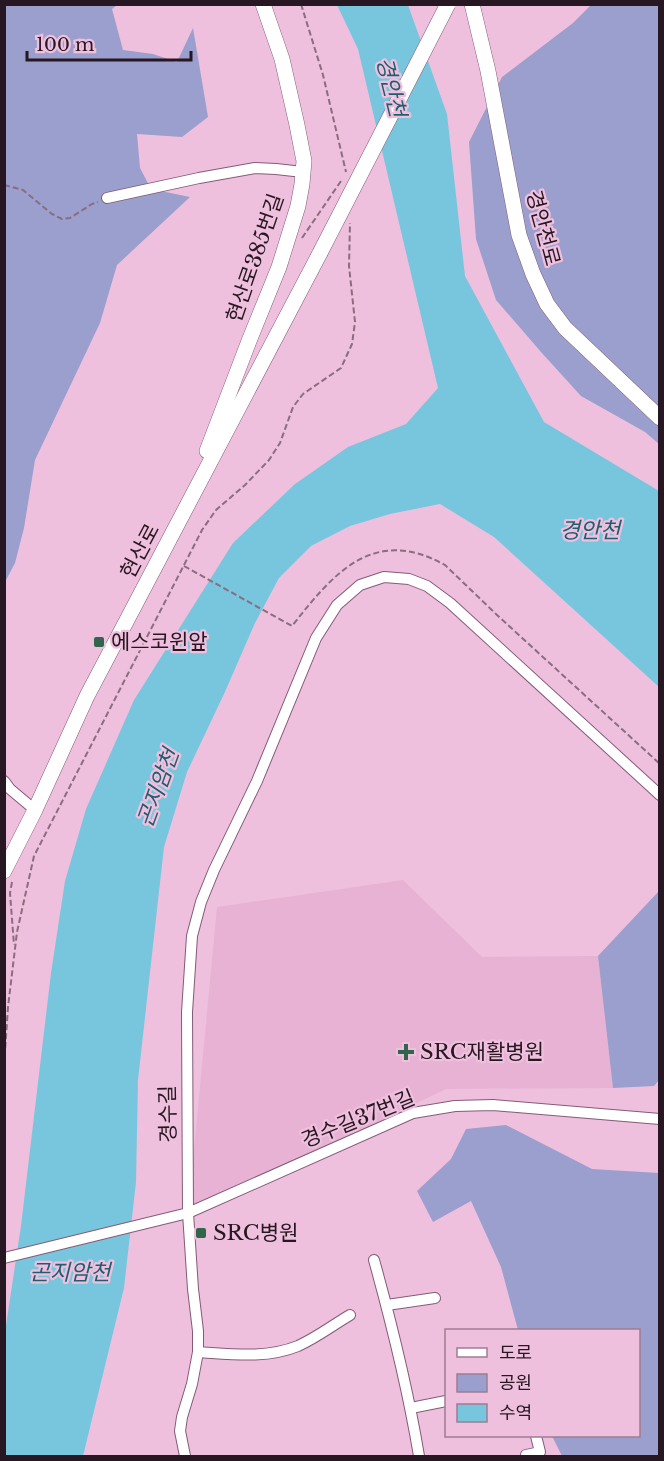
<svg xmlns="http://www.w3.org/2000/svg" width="664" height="1461" font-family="'Libre Baskerville','Noto Sans KR',serif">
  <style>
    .built { fill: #e7b2d4 }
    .green { fill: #9a9fcd }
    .water { fill: #78c6de }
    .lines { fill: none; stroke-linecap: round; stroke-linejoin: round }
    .street-casing { stroke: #845b76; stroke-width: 12 }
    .secondary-casing { stroke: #845b76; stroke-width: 16 }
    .path { stroke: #8b6c80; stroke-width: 2; stroke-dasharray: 6 3; stroke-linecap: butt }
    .street { stroke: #fff; stroke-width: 10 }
    .secondary { stroke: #fff; stroke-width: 15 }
    .secondary-bridge-casing { stroke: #845b76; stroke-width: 16; stroke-linecap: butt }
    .secondary-bridge { stroke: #fff; stroke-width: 15 }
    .poi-dot { fill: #32664c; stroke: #eec0dd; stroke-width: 2 }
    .labels { text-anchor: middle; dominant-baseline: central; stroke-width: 4.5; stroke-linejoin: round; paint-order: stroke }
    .street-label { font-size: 21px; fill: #271722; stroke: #eec0dd }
    .poi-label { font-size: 21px; fill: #271722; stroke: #eec0dd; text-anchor: start }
    .water-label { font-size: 22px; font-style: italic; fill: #1f5e6f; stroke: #eec0dd }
  </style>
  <rect width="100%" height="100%" fill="#eec0dd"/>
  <!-- built -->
  <polygon class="built" points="403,880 482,957 598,956 613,1088 446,1089 188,1213 217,907"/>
  <!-- green -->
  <g class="green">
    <polygon points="5,5 117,5 112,9 123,50 153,54 177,62 193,28 208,117 182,137 137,134 140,168 151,189 190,197 117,265 100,323 35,460 24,528 15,563 5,582"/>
    <polygon points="591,5 659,5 659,444 645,432 581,396 541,352 496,300 476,239 469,142 502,77 573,23"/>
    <polygon points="659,891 659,1080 654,1086 613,1088 598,956"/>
    <polygon points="506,1125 592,1169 659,1173 659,1456 562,1456 552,1436 638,1436 638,1330 518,1330 501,1267 471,1201 433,1222 417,1191 451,1159 466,1129"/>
  </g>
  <!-- water -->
  <polygon class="water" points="337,5 408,5 447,114 465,276 544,422 659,491 659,687 494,537 440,504 390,514 350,526 311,546 279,578 255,623 224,694 187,772 164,847 138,1080 136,1182 124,1288 83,1456 5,1456 5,1332 21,1226 51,973 65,881 86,809 134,700 233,543 295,484 348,447 406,424 438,388 358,49"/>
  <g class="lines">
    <defs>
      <g id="street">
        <polyline points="107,198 199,178 255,168 276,169 303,172"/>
        <polyline points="4,781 10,789 35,810"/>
        <polyline points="4,1258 188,1213 413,1113 455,1106 493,1105 660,1119"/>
        <path d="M 374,1260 C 392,1325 408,1390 419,1456"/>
        <polyline points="387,1305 435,1298"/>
        <path d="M 198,1352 C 231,1354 266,1359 298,1346 C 316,1338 333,1325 350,1315"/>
        <polyline points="411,1408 446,1401"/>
        <polyline points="185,1456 180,1431 182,1417 192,1384 198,1352 198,1331 193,1289 188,1213 187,1012 192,936 201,902 214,870 257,781 316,638 337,605 360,585 384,577 409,579 427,586 450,603 660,795"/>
        <polyline points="526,1456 526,1455 540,1452 536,1436"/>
      </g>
      <g id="secondary">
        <polyline points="472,4 488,71 519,235 533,274 547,304 565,328 660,418"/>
        <polyline points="207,451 249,341 279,267 298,206 302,184 304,161 297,125 282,59 263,4"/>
        <polyline points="4,871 35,810 87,696 320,253"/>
      </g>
    </defs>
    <!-- street casing -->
    <use href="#street" class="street-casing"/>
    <!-- secondary casing -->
    <use href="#secondary" class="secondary-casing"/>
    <!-- path -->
    <g class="path">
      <polyline points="301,4 323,75 346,172"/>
      <polyline points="4,185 23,190 52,214 62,219 70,218 92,204 98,202"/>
      <polyline points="302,238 341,181"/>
      <path d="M 184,566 L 292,626 C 333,574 373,525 445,565 L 497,615 L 660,764"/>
      <polyline points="12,882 10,893 14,945"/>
      <polyline points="4,1066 8,1007 17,932 34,856 202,530 216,510 245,485 269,460 280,443 293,407 303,394 341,368 352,344 355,322 349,266 350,223"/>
    </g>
    <!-- street -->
    <use href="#street" class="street"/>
    <!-- secondary -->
    <use href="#secondary" class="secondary"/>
    <defs>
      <polyline id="secondary-bridge" points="320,253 448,4"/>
    </defs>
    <!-- secondary-bridge casing -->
    <use href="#secondary-bridge" class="secondary-bridge-casing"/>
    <!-- secondary-bridge -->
    <use href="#secondary-bridge" class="secondary-bridge"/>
  </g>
  <!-- markers -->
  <g class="poi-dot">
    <rect x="93" y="636" width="12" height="12" rx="3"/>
    <path d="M403 1043h6v6h6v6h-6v6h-6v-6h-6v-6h6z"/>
    <rect x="195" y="1227" width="12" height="12" rx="3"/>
  </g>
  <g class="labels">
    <!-- street labels -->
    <g class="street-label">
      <text transform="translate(543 228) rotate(75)">경안천로</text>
      <text transform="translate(255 258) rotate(-71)">현산로385번길</text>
      <text transform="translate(140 551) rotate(-62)">현산로</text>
      <text transform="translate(168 1114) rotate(-91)">경수길</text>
      <text transform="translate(358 1119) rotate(-22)">경수길37번길</text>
    </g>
    <!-- poi labels -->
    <g class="poi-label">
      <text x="111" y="642">에스코윈앞</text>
      <text x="420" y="1052">SRC재활병원</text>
      <text x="213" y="1233">SRC병원</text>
    </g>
    <!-- water labels -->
    <g class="water-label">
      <text transform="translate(391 87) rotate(76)">경안천</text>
      <text x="590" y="530">경안천</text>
      <text transform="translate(158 788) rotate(-70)">곤지암천</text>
      <text x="70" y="1272">곤지암천</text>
    </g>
  </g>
  <!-- border -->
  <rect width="664" height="1461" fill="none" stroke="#271722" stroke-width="12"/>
  <!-- legend -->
  <rect x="445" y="1329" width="195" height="108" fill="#eec0dd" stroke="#9e7c92" stroke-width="1.5"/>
  <rect x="457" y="1348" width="30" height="9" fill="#ffffff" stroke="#9e7c92" stroke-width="1.5"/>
  <text x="499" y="1359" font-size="18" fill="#271722">도로</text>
  <rect x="457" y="1374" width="30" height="18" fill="#9a9fcd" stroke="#9e7c92" stroke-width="1.5"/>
  <text x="499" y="1389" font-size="18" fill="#271722">공원</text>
  <rect x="457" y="1404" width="30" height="18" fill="#78c6de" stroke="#9e7c92" stroke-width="1.5"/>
  <text x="499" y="1419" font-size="18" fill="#271722">수역</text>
  <!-- scale -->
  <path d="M27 51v9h164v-9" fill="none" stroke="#271722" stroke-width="3"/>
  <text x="36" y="51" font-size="18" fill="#271722" stroke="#eec0dd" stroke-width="4.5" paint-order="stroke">100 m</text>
</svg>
